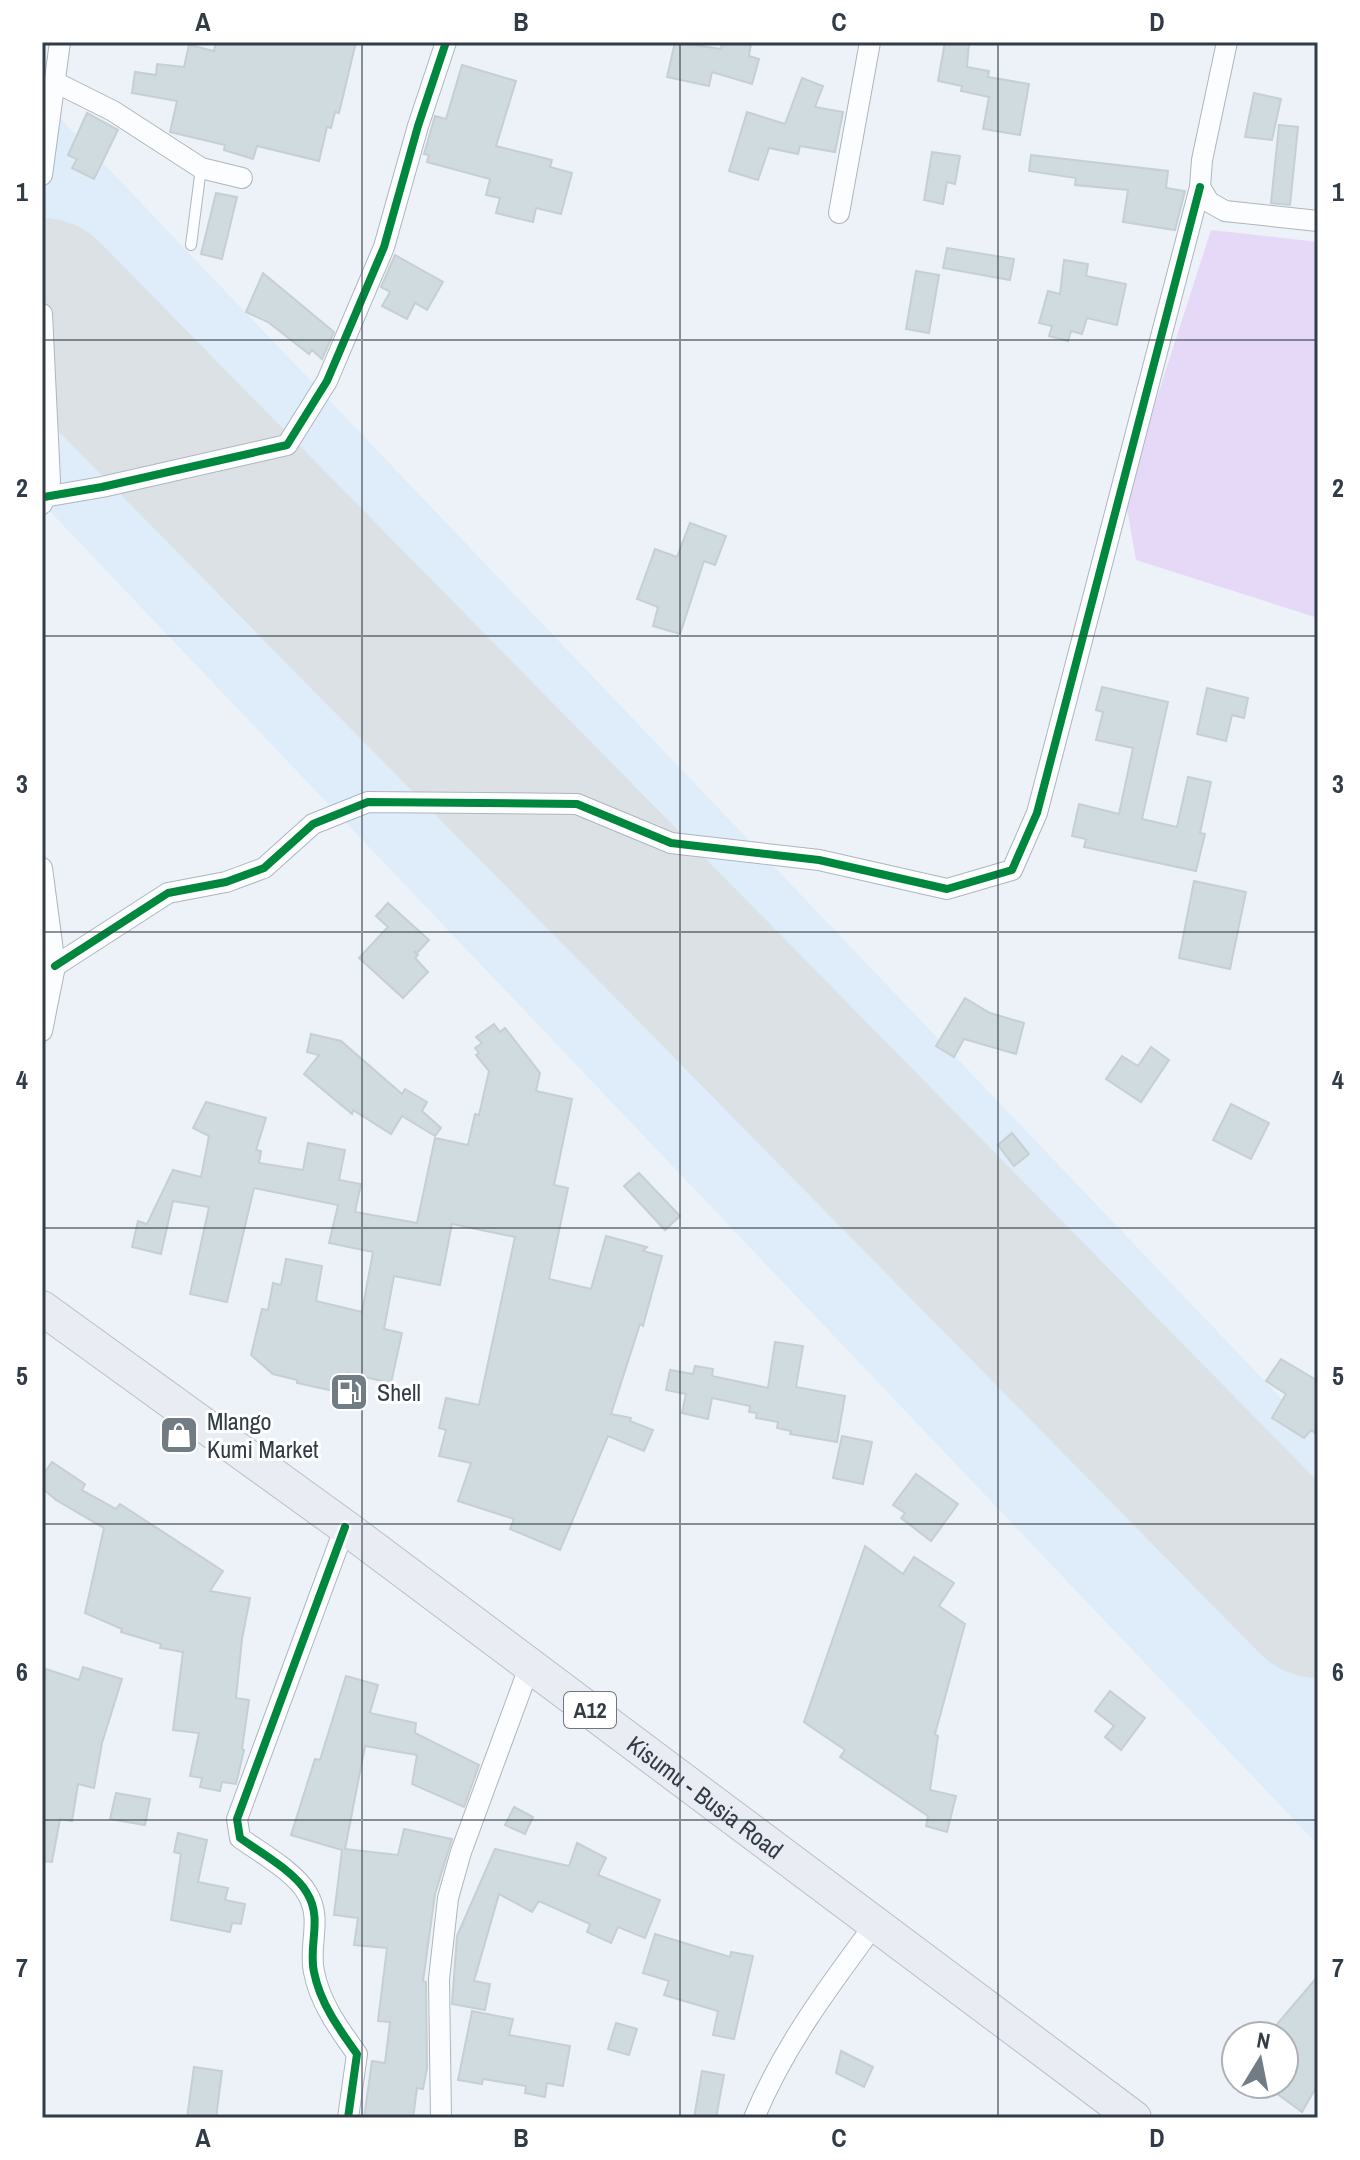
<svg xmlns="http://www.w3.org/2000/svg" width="1360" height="2160" font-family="'Archivo Narrow',sans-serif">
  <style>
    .built { fill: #dfecfa }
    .green { fill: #e5d9f7 }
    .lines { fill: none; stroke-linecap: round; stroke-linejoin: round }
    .runway { stroke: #dce1e5; stroke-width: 162 }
    .building { fill: #d0dbe0; stroke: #c5cfd4; stroke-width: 2 }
    .service-casing { stroke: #aeb6bd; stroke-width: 12 }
    .minor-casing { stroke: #aeb6bd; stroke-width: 22 }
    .trunk-casing { stroke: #b9beca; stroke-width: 36 }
    .service { stroke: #fcfdfe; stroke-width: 10 }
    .minor { stroke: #fcfdfe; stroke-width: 20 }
    .trunk { stroke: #eaecf4; stroke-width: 34 }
    .cycleway-casing { stroke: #fff; stroke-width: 13 }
    .cycleway { stroke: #00873e; stroke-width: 8 }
    .grid { fill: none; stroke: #313c47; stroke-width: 2; stroke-opacity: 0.55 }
    .labels { text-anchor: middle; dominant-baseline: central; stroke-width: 6; stroke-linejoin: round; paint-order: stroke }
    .shield { fill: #fff; stroke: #6f767e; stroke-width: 2 }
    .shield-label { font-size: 22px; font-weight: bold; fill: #313c47 }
    .poi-label { font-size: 24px; fill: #313c47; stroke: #fff; text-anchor: start }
    .street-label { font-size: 24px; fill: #313c47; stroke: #fff }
    .neatline { fill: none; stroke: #313c47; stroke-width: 3 }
    .grid-label { font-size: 26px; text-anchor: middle; font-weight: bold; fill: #313c47 }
  </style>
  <rect width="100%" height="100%" fill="#ecf2f8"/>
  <!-- built -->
  <polygon class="built" points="42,99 1318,1437 1318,1845 42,503"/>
  <!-- green -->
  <polygon class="green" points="1211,230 1318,242 1318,618 1136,560 1125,497"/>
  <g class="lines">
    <!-- runway -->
    <polyline class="runway" points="42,299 1318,1597"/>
  </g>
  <!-- building -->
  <g class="building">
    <polygon points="216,42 356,42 339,113 335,112 331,128 327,127 319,161 257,146 253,159 224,150 225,145 170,132 177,101 132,93 135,72 156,75 157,64 184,67 189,45 214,51"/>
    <polygon points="675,42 721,49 722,42 749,42 751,44 749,56 759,59 752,84 712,72 709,86 667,77"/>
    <polygon points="945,42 969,42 967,67 989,71 988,77 1029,84 1020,135 983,129 989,97 961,91 962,86 938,81"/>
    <polygon points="462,65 516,81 496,146 552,160 550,167 572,173 561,214 536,208 533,222 496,213 500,198 486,195 490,179 427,162 429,155 424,154 435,116 446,119"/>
    <polygon points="802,78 823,86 815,107 843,112 835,152 800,146 798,154 769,148 758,180 729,171 747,112 785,124"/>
    <polygon points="1254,93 1281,99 1272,140 1245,137"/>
    <polygon points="87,113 118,130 94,179 72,168 77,159 68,155"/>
    <polygon points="1279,125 1298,127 1290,205 1271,203"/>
    <polygon points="932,152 960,156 955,184 947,182 943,204 924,200"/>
    <polygon points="1031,155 1168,171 1166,188 1185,191 1175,230 1123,222 1128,190 1075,185 1076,178 1029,171"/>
    <polygon points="216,193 237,197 222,259 201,254"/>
    <polygon points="947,248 1014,259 1010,280 943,268"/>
    <polygon points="395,255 443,282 427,310 415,303 407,319 382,306 390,292 381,287"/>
    <polygon points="1064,260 1088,264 1086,276 1126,284 1117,325 1087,318 1082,334 1071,331 1068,341 1049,336 1052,326 1039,323 1048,291 1060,294"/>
    <polygon points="916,271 939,275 929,333 906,329"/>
    <polygon points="263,273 334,332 322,359 312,350 309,354 268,322 246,312"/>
    <polygon points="690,523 726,536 715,565 704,561 680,634 653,626 658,607 637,599 655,549 677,557"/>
    <polygon points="1102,687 1168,702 1142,819 1177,827 1188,777 1211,782 1200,833 1205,834 1196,871 1084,847 1086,839 1072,836 1079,804 1119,814 1133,748 1096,740 1103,712 1096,710"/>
    <polygon points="1207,688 1248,698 1244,718 1232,715 1226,741 1197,734"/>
    <polygon points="1194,881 1246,892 1230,969 1179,958"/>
    <polygon points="388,903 429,940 417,953 414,951 418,955 415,958 428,972 403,998 359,958 388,927 376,916"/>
    <polygon points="965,998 990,1013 1024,1023 1016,1054 964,1039 954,1057 936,1046"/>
    <polygon points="494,1024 500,1032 505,1028 540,1073 536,1091 572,1099 554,1185 568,1188 549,1279 591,1289 606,1236 647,1247 643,1251 662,1256 643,1326 640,1324 611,1414 631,1418 630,1421 653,1430 644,1451 608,1436 560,1550 510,1529 514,1519 458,1501 471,1463 439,1456 446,1430 439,1428 446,1398 479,1405 515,1237 452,1224 440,1285 394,1276 384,1329 402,1333 391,1383 347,1373 343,1393 297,1383 297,1380 273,1374 251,1355 262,1309 268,1310 273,1283 281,1285 286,1259 322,1266 316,1301 362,1312 373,1252 329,1243 338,1205 254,1188 227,1302 190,1294 209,1207 173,1201 161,1254 132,1247 138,1221 147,1224 173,1170 201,1177 209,1136 193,1128 206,1102 266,1118 256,1150 261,1151 259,1163 303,1170 308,1143 345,1150 339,1180 361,1184 355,1212 417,1223 435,1138 468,1145 475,1114 479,1115 489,1071 476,1055 479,1053 475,1048 482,1043 476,1037"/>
    <polygon points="311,1034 341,1041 402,1094 405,1089 427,1102 422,1111 441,1128 435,1136 402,1116 391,1134 353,1110 352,1114 304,1074 319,1055 307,1052"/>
    <polygon points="1151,1047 1169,1060 1141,1102 1106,1079 1122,1056 1138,1066"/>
    <polygon points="1231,1104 1269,1123 1251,1159 1213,1140"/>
    <polygon points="1012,1133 1029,1154 1014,1166 998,1145"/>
    <polygon points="639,1173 680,1216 665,1230 624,1186"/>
    <polygon points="775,1342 803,1346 796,1387 845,1396 837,1442 790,1434 791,1431 777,1428 778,1422 756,1418 757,1413 749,1412 750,1406 712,1398 708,1419 682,1413 686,1394 666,1390 670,1370 693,1374 695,1366 713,1369 712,1376 768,1388"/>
    <polygon points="1281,1359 1318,1381 1318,1435 1311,1430 1304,1438 1272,1418 1286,1394 1266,1381"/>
    <polygon points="842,1436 872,1442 863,1484 833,1478"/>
    <polygon points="52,1462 85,1484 82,1490 116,1509 120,1504 223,1571 210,1591 250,1598 242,1639 236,1698 249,1700 242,1749 244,1750 236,1784 222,1782 220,1791 200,1787 202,1778 190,1776 199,1733 173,1730 183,1652 160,1648 161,1644 121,1632 122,1629 85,1613 104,1528 56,1500 42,1488 42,1476"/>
    <polygon points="916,1474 958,1504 931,1541 901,1518 905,1513 893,1505"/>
    <polygon points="865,1546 903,1574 914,1557 954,1583 939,1606 965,1624 935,1734 938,1736 930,1790 956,1796 947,1832 926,1826 928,1816 840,1757 845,1750 804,1722"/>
    <polygon points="83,1667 122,1679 102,1743 94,1788 78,1784 72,1821 60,1819 52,1862 42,1861 42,1686 46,1669 79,1680"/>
    <polygon points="346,1676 378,1685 370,1713 416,1723 415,1733 479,1765 464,1807 412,1784 417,1755 365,1746 345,1849 398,1855 404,1829 452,1839 435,1894 423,1981 426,1982 427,2068 423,2089 417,2088 413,2118 364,2118 372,2061 385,2063 390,2022 378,2021 387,1948 354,1945 358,1918 334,1915 342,1850 291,1835 315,1759 320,1760"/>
    <polygon points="1110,1691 1145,1718 1121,1750 1105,1737 1114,1726 1095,1711"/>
    <polygon points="116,1793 150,1799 145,1825 110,1819"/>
    <polygon points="514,1807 533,1817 525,1834 505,1825"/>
    <polygon points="178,1833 207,1840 198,1882 228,1888 225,1900 245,1904 241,1924 232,1923 230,1932 171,1920 181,1854 174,1852"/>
    <polygon points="577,1843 606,1858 598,1875 660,1900 645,1938 618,1927 611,1943 587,1932 590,1924 539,1901 532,1912 499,1894 474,1981 490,1984 485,2010 452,2004 457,1936 495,1849 569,1866"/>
    <polygon points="655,1934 730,1957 731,1952 753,1956 734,2039 713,2035 718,2011 664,1995 669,1981 643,1973"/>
    <polygon points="1318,1976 1318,2084 1302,2112 1264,2084 1284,2084 1284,2036 1267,2036"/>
    <polygon points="472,2011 513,2019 509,2035 570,2046 563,2086 547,2083 545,2097 525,2093 526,2086 483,2079 482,2084 458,2080"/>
    <polygon points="616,2023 637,2029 629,2055 608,2049"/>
    <polygon points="841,2051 873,2067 864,2087 836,2073"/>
    <polygon points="194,2067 222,2071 216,2118 187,2118"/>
    <polygon points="702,2071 724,2075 716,2118 694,2118"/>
  </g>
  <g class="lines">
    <defs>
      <polyline id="service" points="191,245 201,168"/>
      <g id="minor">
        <polyline points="1227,42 1202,160 1200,187 1209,202 1225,211 1318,221"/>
        <polyline points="55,82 113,111 201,168 242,178"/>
        <polyline points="42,175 60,42"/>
        <polyline points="839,213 870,42"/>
        <polyline points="42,314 50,481 42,504"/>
        <polyline points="44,497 102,487 287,445 327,381 384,247 418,126 446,42"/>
        <polyline points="42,868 55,966 42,1031"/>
        <polyline points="55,966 168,893 226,882 264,868 313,824 368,802 577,804 671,843 819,860 947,889 1012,870 1037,813 1200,187"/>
        <path d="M 345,1527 L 237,1819 L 240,1838 C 260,1852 295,1872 307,1893 C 323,1919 308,1945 314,1972 C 320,2003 339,2029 357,2054 L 348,2118"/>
        <polyline points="441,2118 439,1979 448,1898 461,1852 530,1665"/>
        <path d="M 754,2118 C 784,2046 829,1986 875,1924"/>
      </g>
      <g id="trunk">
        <path id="s1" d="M 42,1308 L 345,1527 L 1134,2118"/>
      </g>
    </defs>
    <!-- service casing -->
    <use href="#service" class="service-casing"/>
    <!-- minor casing -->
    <use href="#minor" class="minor-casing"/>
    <!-- trunk casing -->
    <use href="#trunk" class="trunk-casing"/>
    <!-- service -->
    <use href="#service" class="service"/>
    <!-- minor -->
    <use href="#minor" class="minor"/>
    <!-- trunk -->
    <use href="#trunk" class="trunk"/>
    <defs>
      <g id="cycleway">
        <polyline points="44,497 102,487 287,445 327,381 384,247 418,126 446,42"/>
        <polyline points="55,966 168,893 226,882 264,868 313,824 368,802 577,804 671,843 819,860 947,889 1012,870 1037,813 1200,187"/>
        <path d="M 345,1527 L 237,1819 L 240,1838 C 260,1852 295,1872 307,1893 C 323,1919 308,1945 314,1972 C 320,2003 339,2029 357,2054 L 348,2118"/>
      </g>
    </defs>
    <!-- cycleway casing -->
    <use href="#cycleway" class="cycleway-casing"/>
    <!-- cycleway -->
    <use href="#cycleway" class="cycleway"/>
  </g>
  <!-- grid -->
  <path class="grid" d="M 362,42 L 362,2118M 680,42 L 680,2118M 998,42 L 998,2118M 42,340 L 1318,340M 42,636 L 1318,636M 42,932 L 1318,932M 42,1228 L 1318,1228M 42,1524 L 1318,1524M 42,1820 L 1318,1820"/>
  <!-- icons -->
  <defs>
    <symbol id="fuel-square" viewBox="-11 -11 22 22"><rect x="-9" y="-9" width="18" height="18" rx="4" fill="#727c85" stroke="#fff"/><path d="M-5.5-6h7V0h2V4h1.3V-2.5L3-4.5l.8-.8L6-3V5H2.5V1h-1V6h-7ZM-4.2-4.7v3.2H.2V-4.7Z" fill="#fff"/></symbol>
    <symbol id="shop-square" viewBox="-11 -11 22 22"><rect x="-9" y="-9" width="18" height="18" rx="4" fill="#727c85" stroke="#fff"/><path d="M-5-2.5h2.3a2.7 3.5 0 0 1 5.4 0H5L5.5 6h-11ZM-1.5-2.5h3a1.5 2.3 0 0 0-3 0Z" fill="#fff"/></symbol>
  </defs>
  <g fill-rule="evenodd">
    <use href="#fuel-square" x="327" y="1370" width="44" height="44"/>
    <use href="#shop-square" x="157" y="1413" width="44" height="44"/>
  </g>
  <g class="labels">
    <!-- shield labels -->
    <rect class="shield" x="564" y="1692" width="52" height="36" rx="6"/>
    <g class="shield-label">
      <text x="590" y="1710">A12</text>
    </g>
    <!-- poi labels -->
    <g class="poi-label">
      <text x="377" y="1392">Shell</text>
      <text x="207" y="1421">Mlango<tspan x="207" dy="28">Kumi Market</tspan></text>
    </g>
    <!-- street labels -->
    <g class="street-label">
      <text stroke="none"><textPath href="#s1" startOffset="824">Kisumu - Busia Road</textPath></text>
    </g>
  </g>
  <!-- border -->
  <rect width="1360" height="2160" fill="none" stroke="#ffffff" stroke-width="88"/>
  <!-- north arrow -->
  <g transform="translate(1260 2060) rotate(10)"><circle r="38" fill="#ffffff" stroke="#adb1b5" stroke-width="2"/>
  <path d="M0-6L14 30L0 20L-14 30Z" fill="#727c85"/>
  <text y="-12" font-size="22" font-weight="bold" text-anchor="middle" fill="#313c47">N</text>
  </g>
  <rect x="44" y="44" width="1272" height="2072" class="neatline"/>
  <g class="grid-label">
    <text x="203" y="31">A</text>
    <text x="521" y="31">B</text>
    <text x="839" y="31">C</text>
    <text x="1157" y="31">D</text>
    <text x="22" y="201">1</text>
    <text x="1338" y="201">1</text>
    <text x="22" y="497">2</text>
    <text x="1338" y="497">2</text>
    <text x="22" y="793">3</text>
    <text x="1338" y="793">3</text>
    <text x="22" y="1089">4</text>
    <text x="1338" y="1089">4</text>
    <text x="22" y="1385">5</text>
    <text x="1338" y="1385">5</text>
    <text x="22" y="1681">6</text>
    <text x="1338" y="1681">6</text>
    <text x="22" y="1977">7</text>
    <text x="1338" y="1977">7</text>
    <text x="203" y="2147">A</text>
    <text x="521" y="2147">B</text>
    <text x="839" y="2147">C</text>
    <text x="1157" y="2147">D</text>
  </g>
</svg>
